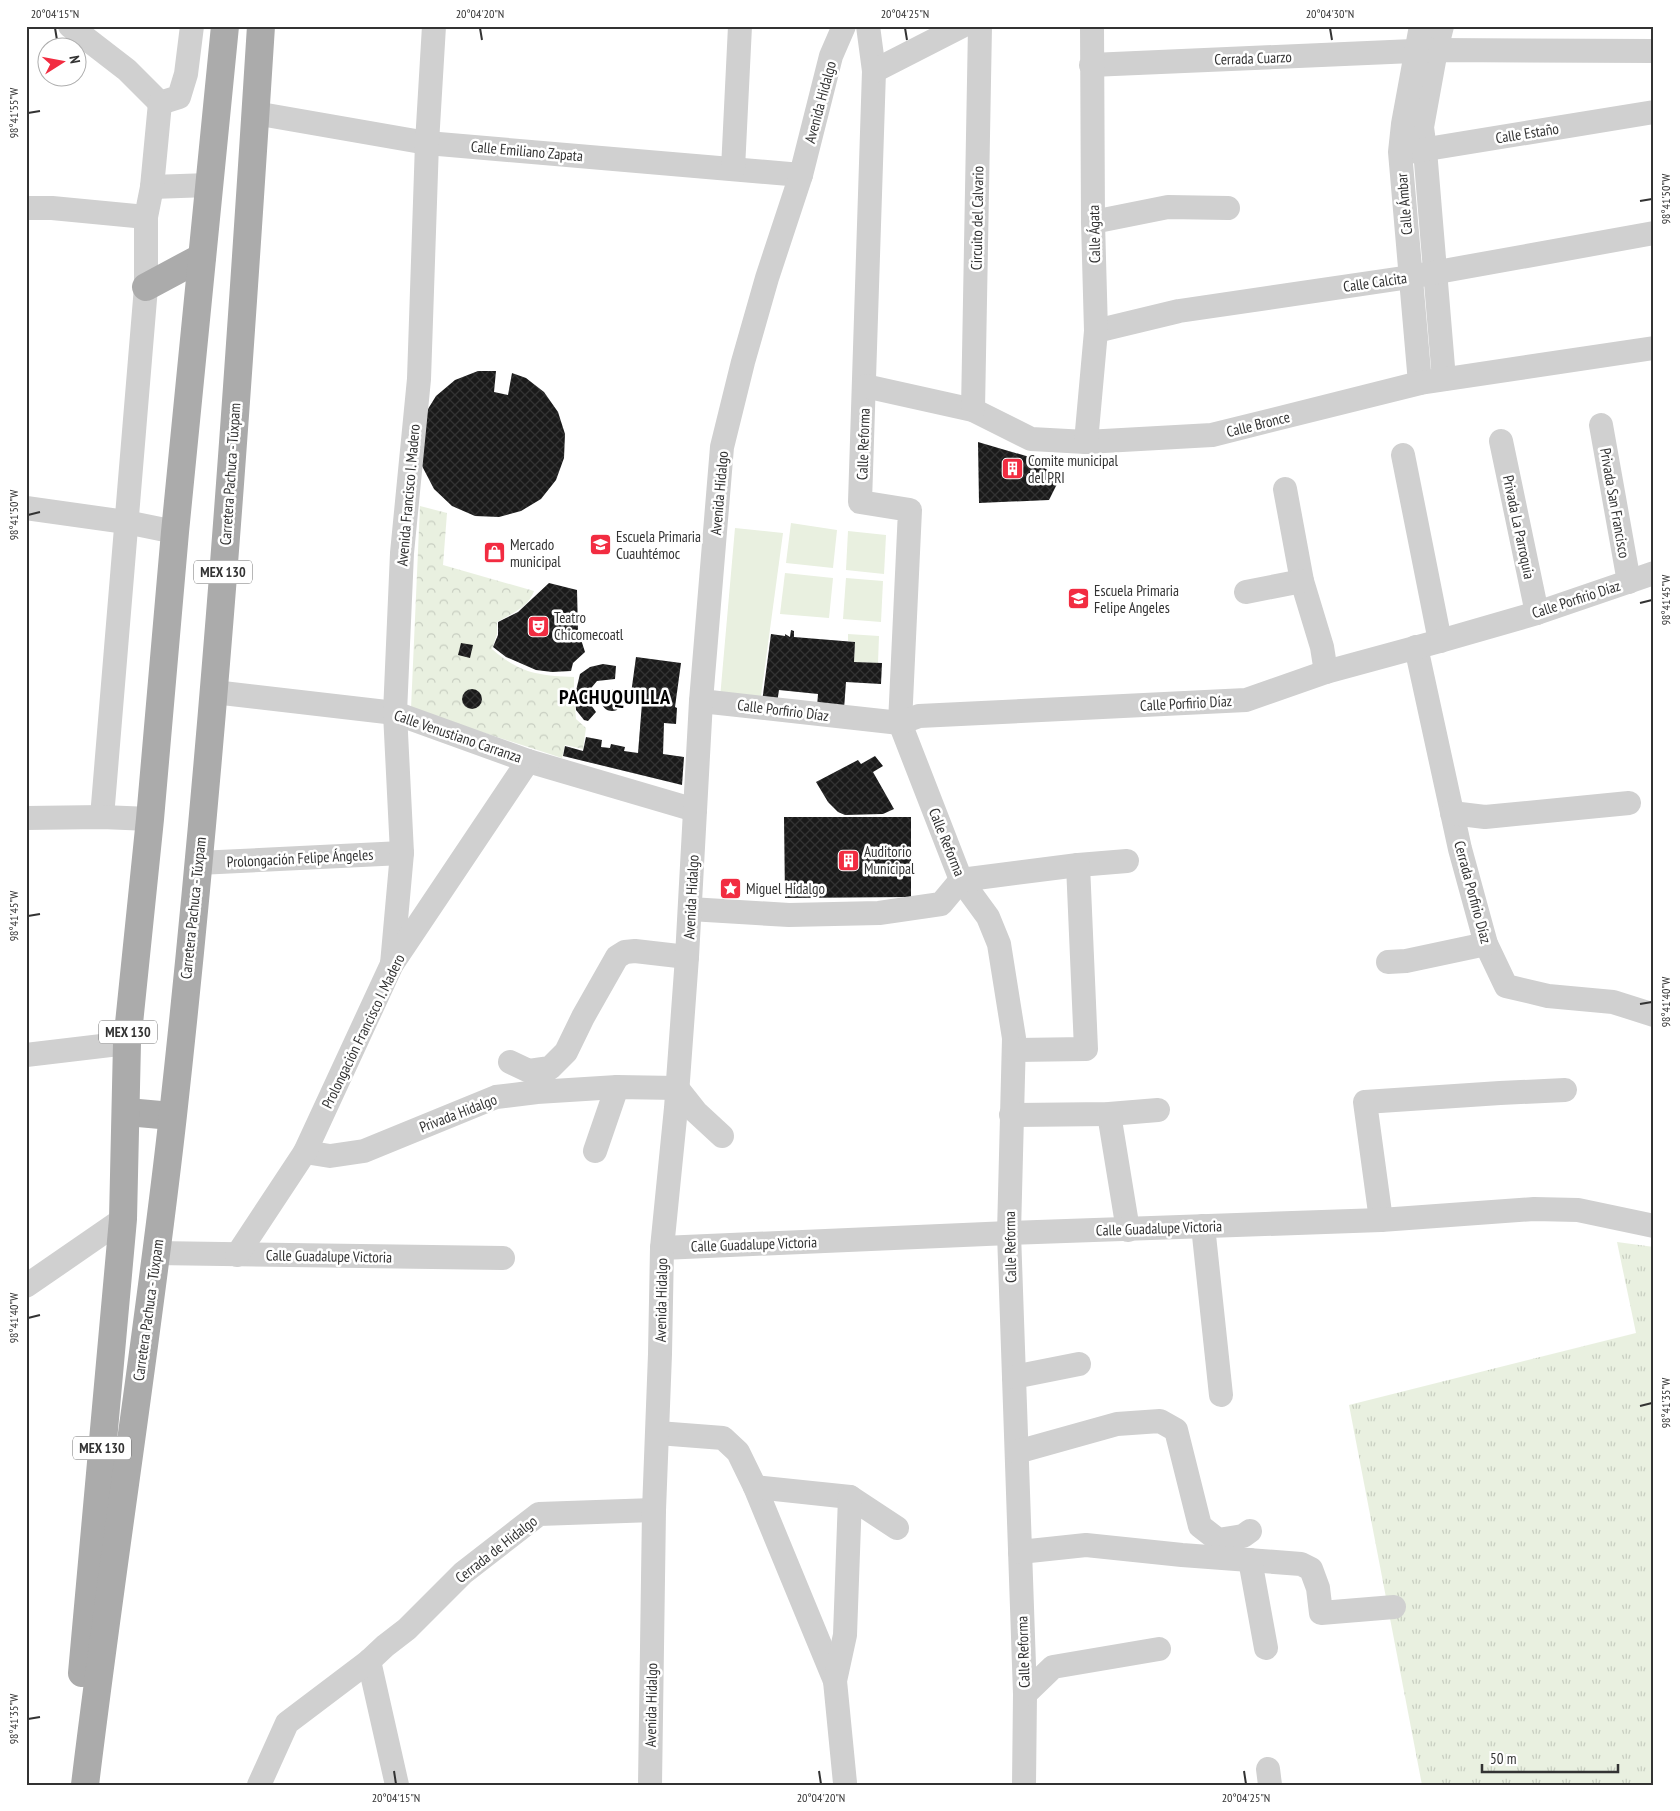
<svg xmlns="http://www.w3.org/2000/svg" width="1680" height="1811" font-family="'PT Sans Narrow',sans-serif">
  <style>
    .grass { fill: url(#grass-tufts) }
    .park { fill: url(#park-crowns) }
    .garden { fill: #e9f0e0 }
    .building { fill: url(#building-cross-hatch) }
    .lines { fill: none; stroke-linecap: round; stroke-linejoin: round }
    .minor { stroke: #d0d0d0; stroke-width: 24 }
    .major { stroke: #ababab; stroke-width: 28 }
    .ticks { fill: none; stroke: #333; stroke-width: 2 }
    .labels { text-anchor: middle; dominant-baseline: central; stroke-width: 5; stroke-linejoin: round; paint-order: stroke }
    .shield { fill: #fff; stroke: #707070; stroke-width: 1 }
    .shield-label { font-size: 14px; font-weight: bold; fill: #333 }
    .street-label { font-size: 15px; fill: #333; stroke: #fff }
    .poi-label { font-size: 15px; fill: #333; stroke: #fff; text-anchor: start }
    .district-label { font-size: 20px; font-weight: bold; letter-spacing: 1px; fill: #000; stroke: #fff }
    .neatline { fill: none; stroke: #333; stroke-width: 2 }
    .ticks-label { font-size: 12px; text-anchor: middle; fill: #333 }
  </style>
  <defs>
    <pattern id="grass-tufts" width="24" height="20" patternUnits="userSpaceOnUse" patternTransform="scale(1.25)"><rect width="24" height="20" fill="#e9f0e0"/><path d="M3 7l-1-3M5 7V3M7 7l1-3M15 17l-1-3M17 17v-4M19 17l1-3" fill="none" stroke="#c8cec1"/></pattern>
    <pattern id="park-crowns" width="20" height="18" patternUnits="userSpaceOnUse" patternTransform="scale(1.25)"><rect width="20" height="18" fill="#e9f0e0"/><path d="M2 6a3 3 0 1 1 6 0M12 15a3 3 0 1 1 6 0" fill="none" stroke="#c8cec1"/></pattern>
    <pattern id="building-cross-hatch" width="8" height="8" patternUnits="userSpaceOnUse" patternTransform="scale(1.25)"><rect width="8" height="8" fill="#1a1a1a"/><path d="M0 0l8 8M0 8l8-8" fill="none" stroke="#333"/></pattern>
  </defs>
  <rect width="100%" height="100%" fill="#fff"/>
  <!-- grass -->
  <polygon class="grass" points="1617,1242 1654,1247 1654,1785 1422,1785 1349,1405 1636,1333"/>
  <!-- park -->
  <path class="park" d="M 420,506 L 447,513 L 443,565 L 534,591 C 529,607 511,614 497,622 L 497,634 L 492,649 C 519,673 539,676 574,677 L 574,695 L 576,719 L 586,728 L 583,749 L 565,745 L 562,758 L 411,709 Z"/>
  <!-- garden -->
  <g class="garden">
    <polygon points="791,523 837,530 833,568 786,563"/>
    <polygon points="735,528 783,533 760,703 720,698"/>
    <polygon points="848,531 886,535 884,574 846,570"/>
    <polygon points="785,573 833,578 829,618 780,614"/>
    <polygon points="846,578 883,581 881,622 843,619"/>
    <polygon points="848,634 879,636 878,663 854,662 855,642 848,641"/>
  </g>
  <!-- building -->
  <g class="building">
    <polygon points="478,371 496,371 494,392 508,395 512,373 526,378 544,392 558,412 565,434 564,458 556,480 541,499 521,511 499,517 475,516 452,506 434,489 422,466 423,417 436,396 455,380"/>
    <polygon points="978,442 1033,458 1059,480 1049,500 979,503"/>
    <polygon points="549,583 577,590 578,630 585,652 573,663 571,671 552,672 536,670 506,657 493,647 498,635 498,622 518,612"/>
    <polygon points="791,630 794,631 794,637 855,642 854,662 882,663 881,684 846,682 844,709 817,707 818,694 779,690 777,703 762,702 771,634 785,636 785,634 790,637"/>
    <polygon points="461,643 473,645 470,658 458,655"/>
    <polygon points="636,657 681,663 675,707 677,708 676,724 664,723 663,754 684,757 682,785 563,756 565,746 583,751 586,737 602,740 601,747 610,748 611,744 625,747 624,751 638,753 642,703 630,701"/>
    <polygon points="603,664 616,666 615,679 597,681 592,687 589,697 591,705 596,712 588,721 584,720 576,710 575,695 580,674 590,667"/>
    <circle cx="612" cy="700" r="11"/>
    <circle cx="472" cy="699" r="10"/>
    <polygon points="875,756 883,766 873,772 894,809 883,814 845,815 838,812 828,802 816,782 858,760 861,764"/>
    <polygon points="784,817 911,817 911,897 785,898"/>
  </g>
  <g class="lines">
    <!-- minor -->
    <g class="minor">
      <polyline points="70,26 127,70 160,103"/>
      <polyline points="868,26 874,71 860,502 910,510 900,723 961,880 988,917 999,944 1014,1038 1009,1233 1025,1694 1024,1785"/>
      <polyline points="1442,26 1436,50 1422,127 1425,150 1444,379"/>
      <polyline points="1091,65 1436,50 1654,51"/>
      <polyline points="874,71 962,26"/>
      <polyline points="160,103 179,97 186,74 192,26"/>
      <polyline points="255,113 427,143 801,175"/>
      <polyline points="1409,152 1654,112"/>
      <polyline points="733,169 740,26"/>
      <polyline points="152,187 209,185"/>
      <polyline points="26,208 52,208 146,217"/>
      <polyline points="1093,222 1168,207 1228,208"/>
      <polyline points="1096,331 1179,311 1410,277 1654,233"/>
      <polyline points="1420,383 1400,152 1403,124 1421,26"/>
      <polyline points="865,386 973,410 1031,439 1086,442 1212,435 1420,383 1654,348"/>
      <polyline points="973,410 980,26"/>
      <polyline points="1601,425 1629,582"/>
      <polyline points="1501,441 1537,613"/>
      <polyline points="1086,442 1096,331 1093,222 1092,26"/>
      <polyline points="1403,455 1440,641"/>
      <polyline points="1285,489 1302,581 1322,647 1326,672"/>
      <polyline points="26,508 126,522 175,532"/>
      <polyline points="1246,592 1302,581"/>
      <polyline points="1416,647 1460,849 1486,944 1506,986 1548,996 1613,1002 1654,1015"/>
      <polyline points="214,692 395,713 528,761 695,810"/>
      <polyline points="701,701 900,723 919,716 1246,700 1326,672 1440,641 1537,613 1654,573"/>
      <polyline points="1452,813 1485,817 1629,803"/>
      <polyline points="102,817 146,287 146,217 152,187 160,103"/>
      <polyline points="26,818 102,817 150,819"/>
      <polyline points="198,863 402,853"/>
      <polyline points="690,909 789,915 879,913 941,904 961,880 1078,865 1127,861"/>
      <polyline points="1388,962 1406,961 1486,944"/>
      <polyline points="392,964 402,853 395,713 402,553 419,379 427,143 434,26"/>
      <polyline points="1015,1050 1086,1049 1078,865"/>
      <polyline points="26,1055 127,1043"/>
      <polyline points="510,1062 529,1071 550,1068 566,1052 583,1017 617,957 625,952 635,951 687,957"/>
      <polyline points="677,1088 696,1112 722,1136"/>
      <polyline points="1109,1114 1128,1230"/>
      <polyline points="1011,1115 1109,1114 1158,1110"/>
      <polyline points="595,1151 617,1087"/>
      <polyline points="305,1152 330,1156 364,1151 496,1097 537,1092 617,1087 677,1088"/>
      <polyline points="1381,1220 1365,1102 1500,1093 1565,1090"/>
      <polyline points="1203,1226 1221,1395"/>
      <polyline points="662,1248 1009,1233 1381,1220 1534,1209 1578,1210 1654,1226"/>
      <polyline points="155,1253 503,1258"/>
      <polyline points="237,1255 305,1152 392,964 528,761"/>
      <polyline points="26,1286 123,1219"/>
      <polyline points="1014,1377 1079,1364"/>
      <polyline points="658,1433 723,1438 738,1452 755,1487 835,1681"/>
      <polyline points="1017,1452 1117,1424 1160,1421 1176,1430 1200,1526 1218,1540 1243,1536 1250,1531"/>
      <polyline points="755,1487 850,1497 897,1528"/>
      <polyline points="1020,1552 1086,1545 1182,1555 1301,1564 1311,1569 1318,1588 1321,1613 1394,1607"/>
      <polyline points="1250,1560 1266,1648"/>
      <polyline points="369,1661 397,1785"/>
      <polyline points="1025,1694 1053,1667 1159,1649"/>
      <polyline points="1268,1769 1270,1785"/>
      <polyline points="845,1783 835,1681 845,1635 850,1497"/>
      <polyline points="259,1785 287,1723 369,1661 385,1646 407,1629 463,1573 539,1514 654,1510"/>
      <polyline points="650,1785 654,1510 660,1354 662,1248 676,1108 687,957 701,701 722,447 743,362 767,278 801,175 831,56 844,26"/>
    </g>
    <!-- major -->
    <g class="major">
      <polyline points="146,287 202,257"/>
      <polyline points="127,1112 172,1116"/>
      <polyline points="82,1673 123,1219 127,1043 150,819 175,532 225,26"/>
      <path d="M 85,1785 C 112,1561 148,1339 173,1115 C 213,753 238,390 261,26"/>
    </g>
  </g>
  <!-- ticks -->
  <path class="ticks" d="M 55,28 L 57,40M 480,28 L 482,40M 905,28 L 907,40M 1330,28 L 1332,40M 28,113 L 40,111M 1640,201 L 1652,199M 28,515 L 40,512M 1640,603 L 1652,600M 28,916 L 40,914M 1640,1004 L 1652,1002M 28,1318 L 40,1315M 1640,1406 L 1652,1403M 28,1719 L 40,1717M 394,1771 L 396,1784M 819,1771 L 821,1784M 1244,1771 L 1246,1784"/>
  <!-- icons -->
  <defs>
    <symbol id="building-square" viewBox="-11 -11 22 22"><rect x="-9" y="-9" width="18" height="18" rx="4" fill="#f22c41" stroke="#fff"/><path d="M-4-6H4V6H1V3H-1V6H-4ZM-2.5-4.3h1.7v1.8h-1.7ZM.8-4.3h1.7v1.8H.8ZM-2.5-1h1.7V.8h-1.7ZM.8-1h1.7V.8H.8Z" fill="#fff"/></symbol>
    <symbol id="school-square" viewBox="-11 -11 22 22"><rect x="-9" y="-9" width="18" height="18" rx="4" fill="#f22c41" stroke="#fff"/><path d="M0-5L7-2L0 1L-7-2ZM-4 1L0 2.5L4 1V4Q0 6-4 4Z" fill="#fff"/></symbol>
    <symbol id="shop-square" viewBox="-11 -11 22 22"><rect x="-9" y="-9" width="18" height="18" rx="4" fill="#f22c41" stroke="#fff"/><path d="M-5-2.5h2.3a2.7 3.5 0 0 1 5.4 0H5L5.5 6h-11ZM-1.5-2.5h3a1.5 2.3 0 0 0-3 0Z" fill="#fff"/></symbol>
    <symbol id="theatre-square" viewBox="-11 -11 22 22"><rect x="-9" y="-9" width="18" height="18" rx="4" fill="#f22c41" stroke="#fff"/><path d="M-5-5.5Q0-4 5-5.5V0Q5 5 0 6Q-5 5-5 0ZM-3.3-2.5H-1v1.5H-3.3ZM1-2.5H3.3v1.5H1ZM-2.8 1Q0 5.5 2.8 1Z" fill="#fff"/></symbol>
    <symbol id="sight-square" viewBox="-11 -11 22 22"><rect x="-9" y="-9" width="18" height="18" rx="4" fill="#f22c41" stroke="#fff"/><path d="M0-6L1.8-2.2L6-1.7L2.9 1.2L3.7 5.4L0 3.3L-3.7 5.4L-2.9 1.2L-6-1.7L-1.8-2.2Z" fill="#fff"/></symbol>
  </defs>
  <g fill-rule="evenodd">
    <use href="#building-square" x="1000" y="456" width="25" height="25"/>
    <use href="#school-square" x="588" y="532" width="25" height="25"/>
    <use href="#shop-square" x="482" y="540" width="25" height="25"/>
    <use href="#school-square" x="1066" y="586" width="25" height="25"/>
    <use href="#theatre-square" x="526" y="614" width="25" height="25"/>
    <use href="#building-square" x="836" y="848" width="25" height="25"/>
    <use href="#sight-square" x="718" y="876" width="25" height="25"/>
  </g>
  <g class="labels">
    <!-- shield labels -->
    <g class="shield">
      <rect x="194" y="560.5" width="58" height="23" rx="4"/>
      <rect x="99" y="1020.5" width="58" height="23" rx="4"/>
      <rect x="73" y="1436.5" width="58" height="23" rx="4"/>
    </g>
    <g class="shield-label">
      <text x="223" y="572">MEX 130</text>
      <text x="128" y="1032">MEX 130</text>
      <text x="102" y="1448">MEX 130</text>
    </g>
    <!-- street labels -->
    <g class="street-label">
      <text transform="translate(1253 58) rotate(-2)">Cerrada Cuarzo</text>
      <text transform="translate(820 102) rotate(-75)">Avenida Hidalgo</text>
      <text transform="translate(1527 133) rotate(-9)">Calle Estaño</text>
      <text transform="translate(527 151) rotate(5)">Calle Emiliano Zapata</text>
      <text transform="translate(1404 204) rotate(-95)">Calle Ámbar</text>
      <text transform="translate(977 218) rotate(-89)">Circuito del Calvario</text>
      <text transform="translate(1094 234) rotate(-91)">Calle Ágata</text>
      <text transform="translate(1375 282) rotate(-8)">Calle Calcita</text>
      <text transform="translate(1258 424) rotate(-14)">Calle Bronce</text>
      <text transform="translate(863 444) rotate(-88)">Calle Reforma</text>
      <text transform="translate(230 474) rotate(-86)">Carretera Pachuca - Túxpam</text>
      <text transform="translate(719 493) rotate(-85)">Avenida Hidalgo</text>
      <text transform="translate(408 495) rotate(-85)">Avenida Francisco I. Madero</text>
      <text transform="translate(1615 503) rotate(80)">Privada San Francisco</text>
      <text transform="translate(1519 527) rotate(78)">Privada La Parroquia</text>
      <text transform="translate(1576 599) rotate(-18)">Calle Porfirio Díaz</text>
      <text transform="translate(1186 703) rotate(-3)">Calle Porfirio Díaz</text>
      <text transform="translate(783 710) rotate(7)">Calle Porfirio Díaz</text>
      <text transform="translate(458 736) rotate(19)">Calle Venustiano Carranza</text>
      <text transform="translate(947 842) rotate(68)">Calle Reforma</text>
      <text transform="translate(300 858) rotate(-3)">Prolongación Felipe Ángeles</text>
      <text transform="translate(1473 892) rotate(75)">Cerrada Porfirio Díaz</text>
      <text transform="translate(691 897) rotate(-87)">Avenida Hidalgo</text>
      <text transform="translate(193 908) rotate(-84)">Carretera Pachuca - Túxpam</text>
      <text transform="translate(363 1031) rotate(-64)">Prolongación Francisco I. Madero</text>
      <text transform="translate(458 1113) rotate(-21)">Privada Hidalgo</text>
      <text transform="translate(1159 1228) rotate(-2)">Calle Guadalupe Victoria</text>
      <text transform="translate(754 1244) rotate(-2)">Calle Guadalupe Victoria</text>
      <text transform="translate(1010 1247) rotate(-91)">Calle Reforma</text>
      <text transform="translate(329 1256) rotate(1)">Calle Guadalupe Victoria</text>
      <text transform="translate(661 1300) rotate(-89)">Avenida Hidalgo</text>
      <text transform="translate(148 1310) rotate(-82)">Carretera Pachuca - Túxpam</text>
      <text transform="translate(496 1549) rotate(-38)">Cerrada de Hidalgo</text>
      <text transform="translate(1023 1652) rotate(-92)">Calle Reforma</text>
      <text transform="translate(651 1705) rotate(-89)">Avenida Hidalgo</text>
    </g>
    <!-- poi labels -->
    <g class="poi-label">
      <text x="1028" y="460">Comite municipal<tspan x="1028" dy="17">del PRI</tspan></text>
      <text x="616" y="536">Escuela Primaria<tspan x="616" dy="17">Cuauhtémoc</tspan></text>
      <text x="510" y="544">Mercado<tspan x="510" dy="17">municipal</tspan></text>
      <text x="1094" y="590">Escuela Primaria<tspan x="1094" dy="17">Felipe Angeles</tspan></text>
      <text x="554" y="617">Teatro<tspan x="554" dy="17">Chicomecoatl</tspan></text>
      <text x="864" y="851">Auditorio<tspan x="864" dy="17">Municipal</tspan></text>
      <text x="746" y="888">Miguel Hidalgo</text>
    </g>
    <!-- district labels -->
    <g class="district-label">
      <text x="615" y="697">PACHUQUILLA</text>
    </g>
  </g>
  <!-- border -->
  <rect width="1680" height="1811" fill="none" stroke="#ffffff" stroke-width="55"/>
  <!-- north arrow -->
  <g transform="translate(62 62) rotate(79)"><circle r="24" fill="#ffffff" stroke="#adadad"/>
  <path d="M0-4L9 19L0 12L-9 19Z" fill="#f22c41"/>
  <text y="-8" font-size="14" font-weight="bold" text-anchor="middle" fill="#333333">N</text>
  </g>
  <!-- scale -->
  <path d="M1482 1764v8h136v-8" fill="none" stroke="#333333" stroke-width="2.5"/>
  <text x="1490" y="1764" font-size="15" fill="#333333" stroke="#ffffff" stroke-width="4" paint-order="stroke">50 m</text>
  <rect x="28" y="28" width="1624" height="1756" class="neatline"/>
  <g class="ticks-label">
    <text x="55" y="18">20°04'15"N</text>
    <text x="480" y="18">20°04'20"N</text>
    <text x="905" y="18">20°04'25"N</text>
    <text x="1330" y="18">20°04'30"N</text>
    <text transform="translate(14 113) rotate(-90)" y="4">98°41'55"W</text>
    <text transform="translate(1666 199) rotate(-90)" y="4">98°41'50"W</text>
    <text transform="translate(14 515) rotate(-90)" y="4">98°41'50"W</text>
    <text transform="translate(1666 600) rotate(-90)" y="4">98°41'45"W</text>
    <text transform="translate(14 916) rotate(-90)" y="4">98°41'45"W</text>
    <text transform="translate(1666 1002) rotate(-90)" y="4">98°41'40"W</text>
    <text transform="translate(14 1318) rotate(-90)" y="4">98°41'40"W</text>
    <text transform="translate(1666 1403) rotate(-90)" y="4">98°41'35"W</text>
    <text transform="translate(14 1719) rotate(-90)" y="4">98°41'35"W</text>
    <text x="396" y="1802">20°04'15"N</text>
    <text x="821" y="1802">20°04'20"N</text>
    <text x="1246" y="1802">20°04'25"N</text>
  </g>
</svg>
